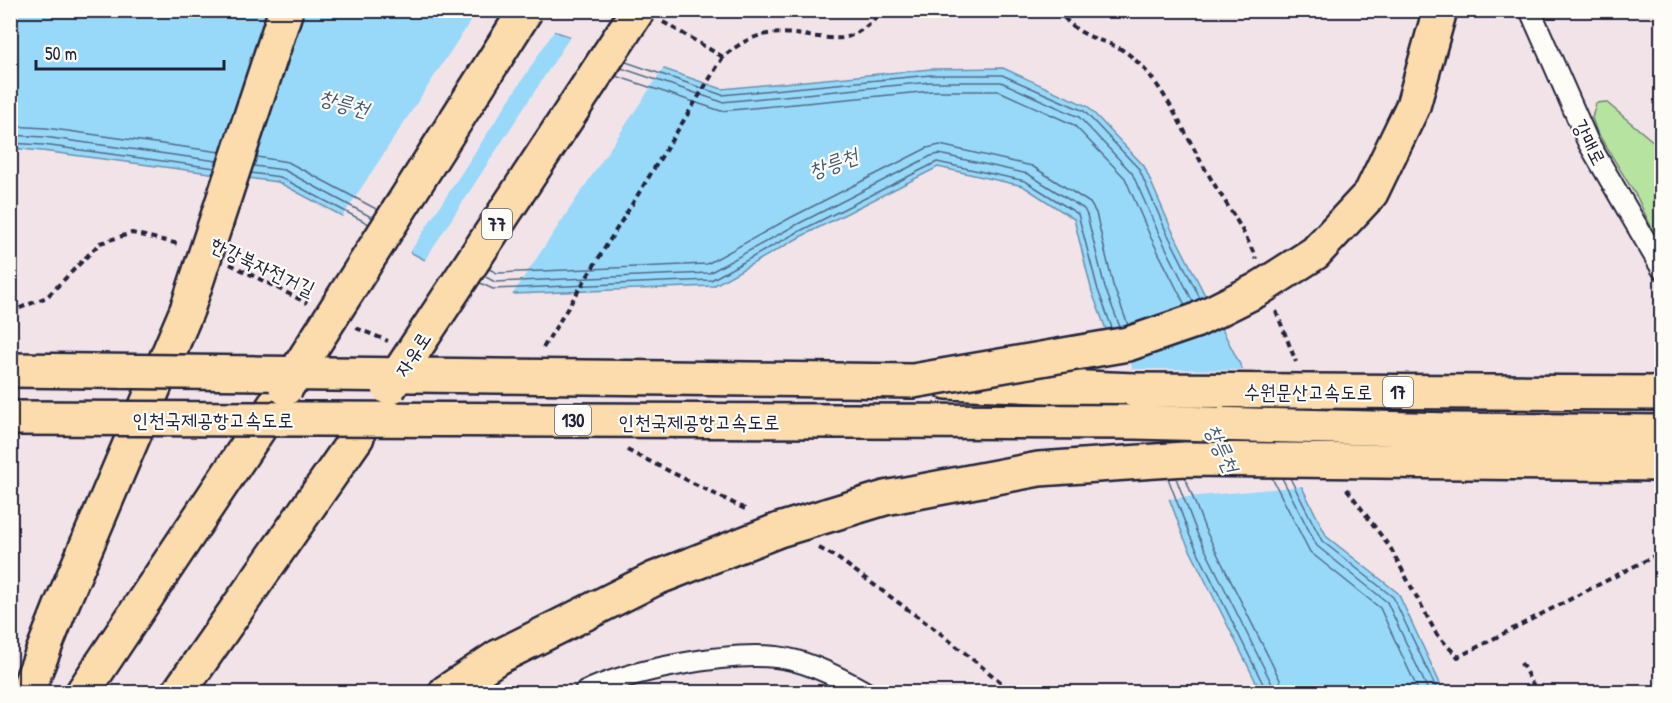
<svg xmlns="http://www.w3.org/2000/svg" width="1672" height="703" font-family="'Patrick Hand','Poor Story',sans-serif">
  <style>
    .green { fill: #b7e3a1; stroke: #6c826e; stroke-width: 1.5 }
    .water { fill: #98d9fa; stroke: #6990ae; stroke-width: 1.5 }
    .pier { fill: #f2e3e9 }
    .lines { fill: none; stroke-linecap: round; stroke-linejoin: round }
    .shore { stroke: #516b87; stroke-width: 1.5 }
    .street-casing { stroke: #22223b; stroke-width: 24 }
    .highway-casing { stroke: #22223b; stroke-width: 38 }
    .path { stroke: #22223b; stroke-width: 4; stroke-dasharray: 6 4.5; stroke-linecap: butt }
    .street { stroke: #fdfcf7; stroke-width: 20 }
    .highway { stroke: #fcdcac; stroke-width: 33 }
    .highway-bridge-casing { stroke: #22223b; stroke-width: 38; stroke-linecap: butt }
    .highway-bridge { stroke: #fcdcac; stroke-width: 33 }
    .labels { text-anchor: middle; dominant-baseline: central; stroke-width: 4.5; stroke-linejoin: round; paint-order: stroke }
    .shield { fill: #fdfcf7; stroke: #646373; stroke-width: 1.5 }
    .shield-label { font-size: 18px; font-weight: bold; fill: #22223b }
    .street-label { font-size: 20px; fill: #22223b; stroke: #fdfcf7 }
    .water-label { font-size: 21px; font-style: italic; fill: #455974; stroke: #fdfcf7 }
  </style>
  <rect width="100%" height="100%" fill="#f2e3e9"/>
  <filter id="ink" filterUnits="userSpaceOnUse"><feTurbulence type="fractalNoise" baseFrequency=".0167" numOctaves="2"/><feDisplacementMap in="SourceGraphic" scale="12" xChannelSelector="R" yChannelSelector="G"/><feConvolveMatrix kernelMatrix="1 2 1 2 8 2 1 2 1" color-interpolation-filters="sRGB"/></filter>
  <g filter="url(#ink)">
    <!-- green -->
    <polygon class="green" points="1606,102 1661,148 1661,248 1637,197 1597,132 1592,118 1596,103"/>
    <!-- water -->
    <polygon class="water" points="10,11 496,11 722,89 931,69 1003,68 1087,106 1144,166 1171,228 1327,537 1398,593 1444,692 1261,692 1184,538 1092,292 1074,219 1023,186 938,167 800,237 713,286 491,295 278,182 42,151 11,148"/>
    <!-- pier -->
    <g class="pier">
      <polygon points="506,10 556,28 408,255 341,219 477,11"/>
      <polygon points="572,34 665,66 510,298 490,298 423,263"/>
      <polygon points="1124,327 1132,369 1246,370 1304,486 1166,499 1103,331"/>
    </g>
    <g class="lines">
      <!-- shore -->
      <g class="shore">
        <polyline points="626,62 722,95 931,75 1002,75 1084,111 1139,169 1166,231 1200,298"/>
        <polyline points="621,68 722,102 931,82 1001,82 1079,117 1132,173 1159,234 1193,302"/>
        <polyline points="616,76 721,111 932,91 999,91 1074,125 1125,178 1151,238 1185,305"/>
        <polyline points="10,126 46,128 220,152"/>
        <polyline points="10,135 44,137 217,161"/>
        <polyline points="10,143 43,145 215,168"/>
        <polyline points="257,157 288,162 378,210"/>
        <polyline points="254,166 284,170 373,218"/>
        <polyline points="251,173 280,177 369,224"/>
        <polyline points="489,269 497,273 707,264 790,218 927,148 940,145 1032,166 1090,203 1096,213 1113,285 1128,325"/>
        <polyline points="484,276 495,282 709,273 794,226 931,156 939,154 1028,174 1084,209 1087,215 1105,288 1120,327"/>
        <polyline points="480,283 493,289 711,280 798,232 937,162 1025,181 1078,214 1098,290 1112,328"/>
        <polyline points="1185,477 1205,529 1280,680 1282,692"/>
        <polyline points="1168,478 1190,536 1265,688 1266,692"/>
        <polyline points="1176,478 1197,533 1272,684 1273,692"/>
        <polyline points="1272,478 1310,552 1380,608 1419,692"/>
        <polyline points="1282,478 1317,546 1387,602 1429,692"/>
        <polyline points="1290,478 1322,541 1393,597 1438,692"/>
      </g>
      <defs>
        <g id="street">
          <polyline points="1530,10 1588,142 1662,269"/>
          <path d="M 585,692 C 630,670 726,652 776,657 C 806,660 839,677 865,692"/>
        </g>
        <g id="highway">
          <polyline points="947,382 1134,390"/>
          <polyline points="27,692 61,606 187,310"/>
          <polyline points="83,692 280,397"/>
          <polyline points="179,692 357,437"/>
          <polyline points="446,692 498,657"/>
        </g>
      </defs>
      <!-- street casing -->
      <use href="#street" class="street-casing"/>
      <!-- highway casing -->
      <use href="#highway" class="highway-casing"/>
      <!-- path -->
      <g class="path">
        <path d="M 1057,10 C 1065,19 1074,29 1085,34 C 1098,41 1115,44 1127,53 C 1163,81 1182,129 1204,167 C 1221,197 1243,226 1256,259"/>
        <polyline points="663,22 723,57"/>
        <polyline points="230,264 307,303"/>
        <polyline points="1276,311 1296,362"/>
        <polyline points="10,312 47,297 100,243 132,233 179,244"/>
        <polyline points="356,328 388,341"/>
        <path d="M 543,348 L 723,57 C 752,32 772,30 809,36 C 819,37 832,39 842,38 C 858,36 873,21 885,10"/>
        <polyline points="627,450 749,511"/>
        <polyline points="1347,489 1391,549 1437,635 1458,657 1662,552"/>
        <polyline points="819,548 836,557 940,633 1013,692"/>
        <polyline points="1521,663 1537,692"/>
      </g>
      <!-- street -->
      <use href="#street" class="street"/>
      <!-- highway -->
      <use href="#highway" class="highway"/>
      <defs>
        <g id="highway-bridge">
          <polyline points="187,310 286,10"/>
          <polyline points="10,370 913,381 1128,344 1195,321 1257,290 1315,253 1371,193 1413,106 1440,10"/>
          <polyline points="286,388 526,10"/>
          <polyline points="389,388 638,10"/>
          <polyline points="1134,390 1662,393"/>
          <polyline points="10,418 1135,422 1452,430 1662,432"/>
          <polyline points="498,657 654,579 779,530 885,498 1039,469 1185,459 1662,464"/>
        </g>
      </defs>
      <!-- highway-bridge casing -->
      <use href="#highway-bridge" class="highway-bridge-casing"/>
      <!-- highway-bridge -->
      <use href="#highway-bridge" class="highway-bridge"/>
    </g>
  </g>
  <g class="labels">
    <!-- shield labels -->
    <g class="shield">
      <rect x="482" y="209" width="30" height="30" rx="4.5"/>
      <rect x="1383" y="377" width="30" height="30" rx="4.5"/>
      <rect x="555" y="405" width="36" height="30" rx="4.5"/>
    </g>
    <g class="shield-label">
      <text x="497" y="224">77</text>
      <text x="1398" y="392">17</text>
      <text x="573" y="420">130</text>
    </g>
    <!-- street labels -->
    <g class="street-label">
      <text transform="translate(1590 142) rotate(63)">강매로</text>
      <text transform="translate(263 266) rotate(25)">한강북자전거길</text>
      <text transform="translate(412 354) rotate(-57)">자유로</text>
      <text x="1308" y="391">수원문산고속도로</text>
      <text x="213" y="419">인천국제공항고속도로</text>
      <text x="699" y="421">인천국제공항고속도로</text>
    </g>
    <!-- water labels -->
    <g class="water-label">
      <text transform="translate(344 103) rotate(16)">창릉천</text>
      <text transform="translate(833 163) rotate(-20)">창릉천</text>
      <text transform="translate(1222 448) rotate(65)">창릉천</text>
    </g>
  </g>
  <!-- margin -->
  <rect width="1672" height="703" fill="none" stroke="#fdfcf7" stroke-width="36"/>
  <rect x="18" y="18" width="1636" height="667" fill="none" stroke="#22223b" stroke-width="2" filter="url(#ink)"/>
  <!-- scale -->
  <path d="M36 60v9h188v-9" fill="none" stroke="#22223b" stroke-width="3"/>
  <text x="45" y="60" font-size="18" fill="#22223b" stroke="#fdfcf7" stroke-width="4.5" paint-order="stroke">50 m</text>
</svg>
